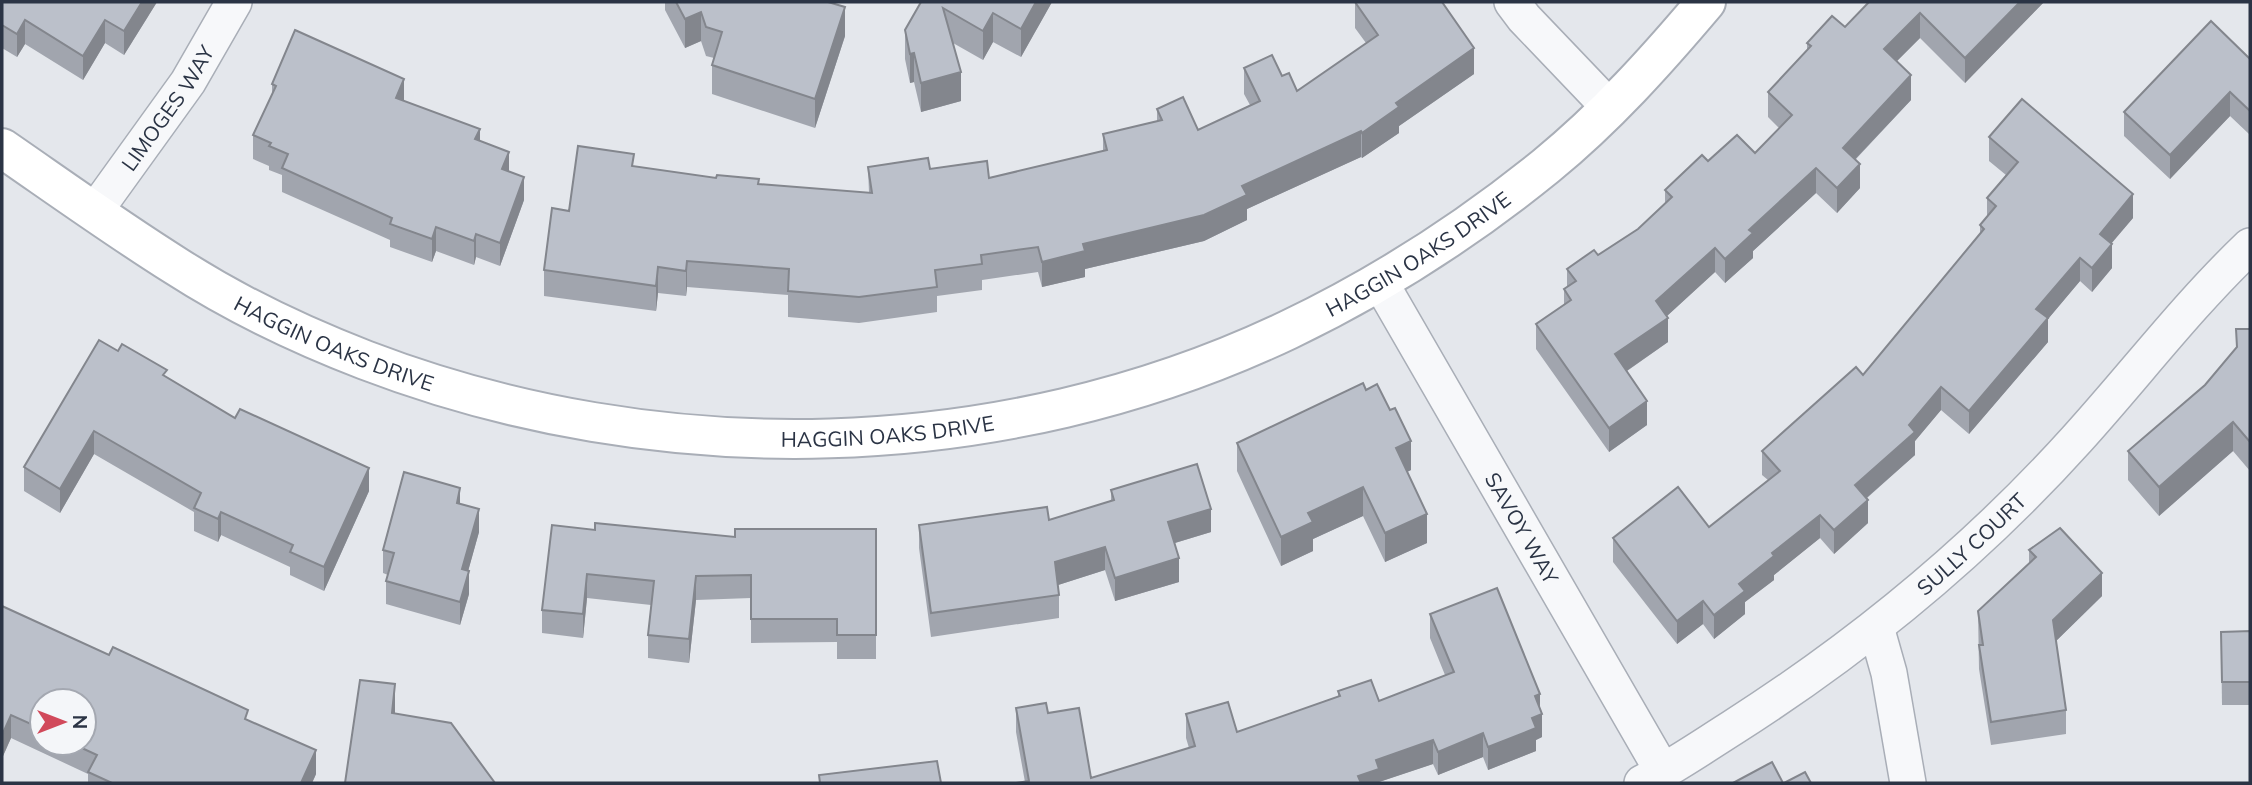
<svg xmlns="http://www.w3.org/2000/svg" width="2252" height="785" font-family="Mulish,sans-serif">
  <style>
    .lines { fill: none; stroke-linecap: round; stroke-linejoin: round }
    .street-casing { stroke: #a9aeb7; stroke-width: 38 }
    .secondary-casing { stroke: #a9aeb7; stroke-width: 42 }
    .street { stroke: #f7f8fa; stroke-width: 35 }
    .secondary { stroke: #fff; stroke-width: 38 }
    .wall { fill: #a1a5ae; fill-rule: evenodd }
    .shaded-wall { fill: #83868d }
    .building { fill: #bbc0ca; stroke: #83868d; stroke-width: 2 }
    .labels { text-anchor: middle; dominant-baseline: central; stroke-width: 5; stroke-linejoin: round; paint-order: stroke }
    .street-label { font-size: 21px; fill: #2b3445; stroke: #f4f6f9 }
  </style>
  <rect width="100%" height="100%" fill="#e4e7ec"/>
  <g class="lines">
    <defs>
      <g id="street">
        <polyline points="1512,2 1524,18 1610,108"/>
        <path id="s1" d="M 95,211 L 188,82 L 234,2"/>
        <path id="s2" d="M 1380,282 L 1663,772"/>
        <polyline points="1876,627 1889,673 1908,783"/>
        <path id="s3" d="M 1642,783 C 1673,767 1702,747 1732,728 C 1859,647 1976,551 2077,439 C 2135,375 2187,306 2250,246"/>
      </g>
      <g id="secondary">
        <path id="s4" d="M 2,148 C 60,188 117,229 176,266 C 235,304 300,335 365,360 C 660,473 1002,466 1288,330 C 1380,286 1467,230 1546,166 C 1606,117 1657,60 1706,2"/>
      </g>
    </defs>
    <!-- street casing -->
    <use href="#street" class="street-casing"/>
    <!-- secondary casing -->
    <use href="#secondary" class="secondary-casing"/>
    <!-- street -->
    <use href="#street" class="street"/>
    <!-- secondary -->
    <use href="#secondary" class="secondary"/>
  </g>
  <!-- wall -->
  <g class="wall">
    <polygon points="2,2 157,2 124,55 105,43 83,80 25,44 17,57 2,48"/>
    <polygon points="665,2 828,2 845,36 815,128 712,94 712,65 714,58 706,56 701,41 685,48 665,10"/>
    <polygon points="921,2 1052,2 1021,57 993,42 983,60 953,43 961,101 921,112 914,82 910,83 905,59 905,30"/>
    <polygon points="1355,2 1474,74 1399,126 1399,133 1362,158 1361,157 1247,209 1247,220 1204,241 1085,269 1085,277 1042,287 1038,272 982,280 982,290 937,296 937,312 859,323 788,317 788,295 687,287 686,296 658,293 656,311 544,296 544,270 569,211 634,167 759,184 869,193 868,167 930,169 989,178 1103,151 1103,134 1157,121 1157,109 1198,130 1250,105 1244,94 1244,68 1282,76 1297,91 1366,43 1355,28"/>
    <polygon points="1869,2 2044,2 1965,83 1920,38 1897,61 1911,100 1856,159 1860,188 1837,213 1816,193 1753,251 1753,258 1725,283 1715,272 1667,316 1668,342 1627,371 1647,425 1609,452 1536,349 1536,324 1564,305 1564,289 1567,287 1567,269 1598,255 1638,229 1665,204 1665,190 1708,161 1755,153 1779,128 1768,117 1768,92 1807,50 1807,43 1845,27"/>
    <polygon points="2250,59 2250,132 2249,134 2230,116 2170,179 2124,136 2124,112"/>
    <polygon points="272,84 404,101 480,141 509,172 524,200 500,266 476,257 474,265 436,251 432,262 390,247 390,240 282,192 282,175 269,170 269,166 253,159 253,135 272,95"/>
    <polygon points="1989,137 2133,218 2111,243 2112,268 2092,292 2080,281 2048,319 2048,342 1969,434 1941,410 1915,441 1915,455 1867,498 1868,523 1834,554 1820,538 1774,575 1774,580 1745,602 1745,614 1714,639 1703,624 1677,644 1613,562 1613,538 1709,527 1768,480 1762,475 1762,451 1863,375 1980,235 1980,225 1987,217 1987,198 2006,175 1989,161"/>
    <polygon points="2236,329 2250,329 2250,471 2233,451 2159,516 2128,480 2128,451 2205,385 2236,348"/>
    <polygon points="118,351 167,377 235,418 369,491 324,591 290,575 290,567 221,535 218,542 194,531 194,512 94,454 60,513 24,491 24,467"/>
    <polygon points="1366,390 1411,470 1407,472 1427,543 1385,562 1363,516 1313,539 1313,551 1281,566 1237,471 1237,443"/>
    <polygon points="1111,490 1211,532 1175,543 1179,582 1115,601 1105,570 1058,585 1059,595 1059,618 931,637 919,548 919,525 1049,520 1111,501"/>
    <polygon points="460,504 479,532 468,571 469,594 460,625 386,604 386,581 388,575 383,573 383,550"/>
    <polygon points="876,529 876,659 837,659 837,642 751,643 751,598 696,600 689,663 648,658 648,635 651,605 587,598 583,638 542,633 542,610 595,530 735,537"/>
    <polygon points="2029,550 2102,596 2056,641 2066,710 2066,734 1991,745 1979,669 1978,611 2029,564"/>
    <path d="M 2,606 L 248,720 L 316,774 L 312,783 L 88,783 L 88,774 L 11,738 L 3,756 L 2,755 ZM 42,701 L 84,743 L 42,743 Z"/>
    <polygon points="1430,614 1540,708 1542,737 1536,740 1536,751 1488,770 1483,757 1438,775 1433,764 1379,782 1379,783 1025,782 1016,732 1016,708 1048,713 1091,778 1189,748 1186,738 1186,714 1237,732 1338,697 1338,691 1379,701 1445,675 1430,638"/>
    <polygon points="2250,631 2250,705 2222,705 2221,632"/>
  </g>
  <!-- shaded-wall -->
  <g class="shaded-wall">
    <polygon points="142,2 157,2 124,55 124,31"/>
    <polygon points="1036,2 1052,2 1021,57 1021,29"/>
    <polygon points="2020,2 2044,2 1965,83 1965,58"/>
    <polygon points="845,7 845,36 815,128 815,99"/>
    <polygon points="701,12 701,41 685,48 685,19"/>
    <polygon points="993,13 993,42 983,60 983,31"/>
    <polygon points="1920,13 1920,38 1884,74 1884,49"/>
    <polygon points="25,20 25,44 17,57 17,34"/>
    <polygon points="105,20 105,43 83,80 83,56"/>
    <polygon points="1474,48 1474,74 1399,126 1399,133 1362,158 1362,133 1396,103"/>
    <polygon points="914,53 914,82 910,83 910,54"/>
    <polygon points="961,72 961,101 921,112 921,83"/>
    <polygon points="1911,75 1911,100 1843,172 1843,148"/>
    <polygon points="404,79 404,103 396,98"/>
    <polygon points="2230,92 2230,116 2170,179 2170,155"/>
    <polygon points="2250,109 2250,132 2249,134 2249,110"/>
    <polygon points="480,129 480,152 475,139"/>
    <polygon points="1361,131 1361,157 1247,209 1247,220 1204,241 1085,269 1085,277 1042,287 1042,262 1083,244 1242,186"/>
    <polygon points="509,152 509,175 502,169"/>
    <polygon points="1860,164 1860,188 1837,213 1837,188"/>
    <polygon points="1816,168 1816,193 1753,251 1753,258 1725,283 1725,259 1749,230"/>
    <polygon points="524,177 524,200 500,266 500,243"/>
    <polygon points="2133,194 2133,218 2100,257 2100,234"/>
    <polygon points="436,227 436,251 432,262 432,239"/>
    <polygon points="476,234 476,257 474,265 474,241"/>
    <polygon points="2112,244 2112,268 2092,292 2092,268"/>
    <polygon points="1715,248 1715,272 1656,326 1656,301"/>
    <polygon points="2080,258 2080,281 2048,319 2048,342 1969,434 1969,411 2036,309"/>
    <polygon points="687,261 687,287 686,296 686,271"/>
    <polygon points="658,267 658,293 656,311 656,286"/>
    <polygon points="1668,318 1668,342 1615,379 1615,354"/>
    <polygon points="1941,387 1941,410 1915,441 1915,455 1855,508 1855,485 1909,425"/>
    <polygon points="1647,401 1647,425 1609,452 1609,428"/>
    <polygon points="2233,422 2233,451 2159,516 2159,487"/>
    <polygon points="94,431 94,454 60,513 60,489"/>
    <polygon points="1411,441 1411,470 1396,477 1396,448"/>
    <polygon points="369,468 369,491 324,591 324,567"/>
    <polygon points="1363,487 1363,516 1313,539 1313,551 1281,566 1281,537 1308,513"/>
    <polygon points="460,488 460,511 457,503"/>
    <polygon points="1868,500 1868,523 1834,554 1834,530"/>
    <polygon points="479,509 479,532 462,593 462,569"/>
    <polygon points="1211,509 1211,532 1168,545 1168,522"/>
    <polygon points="221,512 221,535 218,542 218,519"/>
    <polygon points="1427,514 1427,543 1385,562 1385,533"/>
    <polygon points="1820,515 1820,538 1774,575 1774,580 1745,602 1745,614 1714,639 1714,615 1739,584 1772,553"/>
    <polygon points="1105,547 1105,570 1055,586 1055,562"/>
    <polygon points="1179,558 1179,582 1115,601 1115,578"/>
    <polygon points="469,571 469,594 460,625 460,602"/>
    <polygon points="2102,573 2102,596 2053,644 2053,620"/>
    <polygon points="587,574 587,598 583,638 583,614"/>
    <polygon points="696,576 696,600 689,663 689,639"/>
    <polygon points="1703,601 1703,624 1677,644 1677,621"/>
    <polygon points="395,684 395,713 392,742 392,713"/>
    <polygon points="1540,694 1540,715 1542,714 1542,737 1536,740 1536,751 1488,770 1488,747 1532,718 1535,696"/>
    <polygon points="11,715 11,738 3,756 3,733"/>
    <polygon points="1483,733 1483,757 1438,775 1438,752"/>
    <polygon points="1433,740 1433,764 1379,782 1379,783 1358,783 1358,776 1376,760"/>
    <polygon points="316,750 316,774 312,783 301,783"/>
  </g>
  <!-- building -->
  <g class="building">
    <polygon points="2,2 142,2 124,31 105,20 83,56 25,20 17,34 2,25"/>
    <polygon points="676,2 828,2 845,7 815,99 712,65 722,32 706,27 701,12 685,19"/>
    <polygon points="921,2 1036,2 1021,29 993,13 983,31 943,8 961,72 921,83 914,53 910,54 905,30"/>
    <polygon points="1355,2 1442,2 1474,48 1396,103 1399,107 1362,133 1361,131 1242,186 1247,195 1204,215 1083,244 1085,251 1042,262 1038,247 981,255 982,264 935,270 937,287 859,297 788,291 789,269 687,261 686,271 658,267 656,286 544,270 552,208 569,211 578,146 634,154 632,166 716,178 717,175 759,179 758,184 872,193 868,167 928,158 930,169 987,161 989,178 1107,150 1103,134 1162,120 1157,109 1183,97 1198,130 1260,101 1244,68 1272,55 1282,76 1289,73 1297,91 1378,35"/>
    <polygon points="1869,2 2020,2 1965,58 1920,13 1884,49 1911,75 1843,148 1860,164 1837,188 1816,168 1749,230 1753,233 1725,259 1715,248 1656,301 1668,318 1615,354 1647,401 1609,428 1536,324 1571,300 1564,289 1576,281 1567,269 1594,250 1598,255 1638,229 1672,197 1665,190 1702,155 1708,161 1737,135 1755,153 1792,115 1768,92 1811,46 1807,43 1832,16 1845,27"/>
    <polygon points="2211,21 2250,59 2250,109 2249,110 2230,92 2170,155 2124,112"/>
    <polygon points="295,30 404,79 396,98 480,129 475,139 509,152 502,169 524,177 500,243 476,234 474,241 436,227 432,239 390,224 392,218 282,168 288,154 269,146 271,143 253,135 276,86 272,84"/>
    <polygon points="2022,99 2133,194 2100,234 2112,244 2092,268 2080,258 2036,309 2048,318 1969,411 1941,387 1909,425 1915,432 1855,485 1868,500 1834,530 1820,515 1772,553 1774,556 1739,584 1745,591 1714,615 1703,601 1677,621 1613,538 1678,487 1709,527 1780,471 1762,451 1856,367 1863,375 1984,229 1980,225 1996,206 1987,198 2018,162 1989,137"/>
    <polygon points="2236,329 2250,329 2250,442 2233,422 2159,487 2128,451 2205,385 2237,347"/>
    <polygon points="99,340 118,351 122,344 167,370 163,375 235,418 240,409 369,468 324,567 290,552 293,545 221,512 218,519 194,508 201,493 94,431 60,489 24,467"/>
    <polygon points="1363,383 1366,390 1377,384 1390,410 1395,408 1411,441 1396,448 1427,514 1385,533 1363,487 1308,513 1313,522 1281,537 1237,443"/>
    <polygon points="1197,464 1211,509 1168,522 1179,558 1115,578 1105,547 1055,562 1059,595 931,613 919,525 1047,507 1049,520 1114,500 1111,490"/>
    <polygon points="404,472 460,488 457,503 479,509 462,569 469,571 460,602 386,581 394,553 383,550"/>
    <polygon points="595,523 735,537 735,529 876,529 876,635 837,635 837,619 751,619 751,575 696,576 689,639 648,635 654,581 587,574 583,614 542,610 552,525 595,530"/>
    <polygon points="2060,528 2102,573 2053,620 2066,710 1991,722 1979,645 1983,645 1978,611 2036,557 2029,550"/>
    <polygon points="1497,588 1540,694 1535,696 1542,714 1532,718 1536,728 1488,747 1483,733 1438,752 1433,740 1376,760 1379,769 1358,776 1361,783 1016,783 1029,781 1016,708 1046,703 1048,713 1079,708 1091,778 1195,746 1186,714 1228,702 1237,732 1340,696 1338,691 1371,680 1379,701 1454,672 1430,614"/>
    <polygon points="2,606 109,655 113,647 248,710 245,719 316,750 301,783 112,783 88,772 97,755 71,743 84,743 84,701 42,701 42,729 11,715 3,733 2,732"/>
    <polygon points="2250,631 2250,682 2222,682 2221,632"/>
    <polygon points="360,680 395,684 392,713 451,723 495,783 345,783"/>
    <polygon points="937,761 941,783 820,783 819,775"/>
    <polygon points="1772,762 1783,783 1733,783"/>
    <polygon points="1805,772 1811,783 1784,783"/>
  </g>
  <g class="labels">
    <!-- street labels -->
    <g class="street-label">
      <text stroke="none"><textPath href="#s1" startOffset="126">LIMOGES WAY</textPath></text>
      <text stroke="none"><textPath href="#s4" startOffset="1521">HAGGIN OAKS DRIVE</textPath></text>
      <text stroke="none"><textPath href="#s4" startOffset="387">HAGGIN OAKS DRIVE</textPath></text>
      <text stroke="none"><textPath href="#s4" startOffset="954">HAGGIN OAKS DRIVE</textPath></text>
      <text stroke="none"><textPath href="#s2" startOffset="284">SAVOY WAY</textPath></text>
      <text stroke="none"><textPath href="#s3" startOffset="408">SULLY COURT</textPath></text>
    </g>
  </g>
  <!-- border -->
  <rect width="2252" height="785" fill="none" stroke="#2b3445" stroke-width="7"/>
  <!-- north arrow -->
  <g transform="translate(63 722) rotate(90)"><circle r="33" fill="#f4f6f9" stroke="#a4a8b1" stroke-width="2"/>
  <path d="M0-5L12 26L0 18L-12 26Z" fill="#d1495b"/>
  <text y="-10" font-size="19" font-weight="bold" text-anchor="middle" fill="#2b3445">N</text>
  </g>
</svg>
